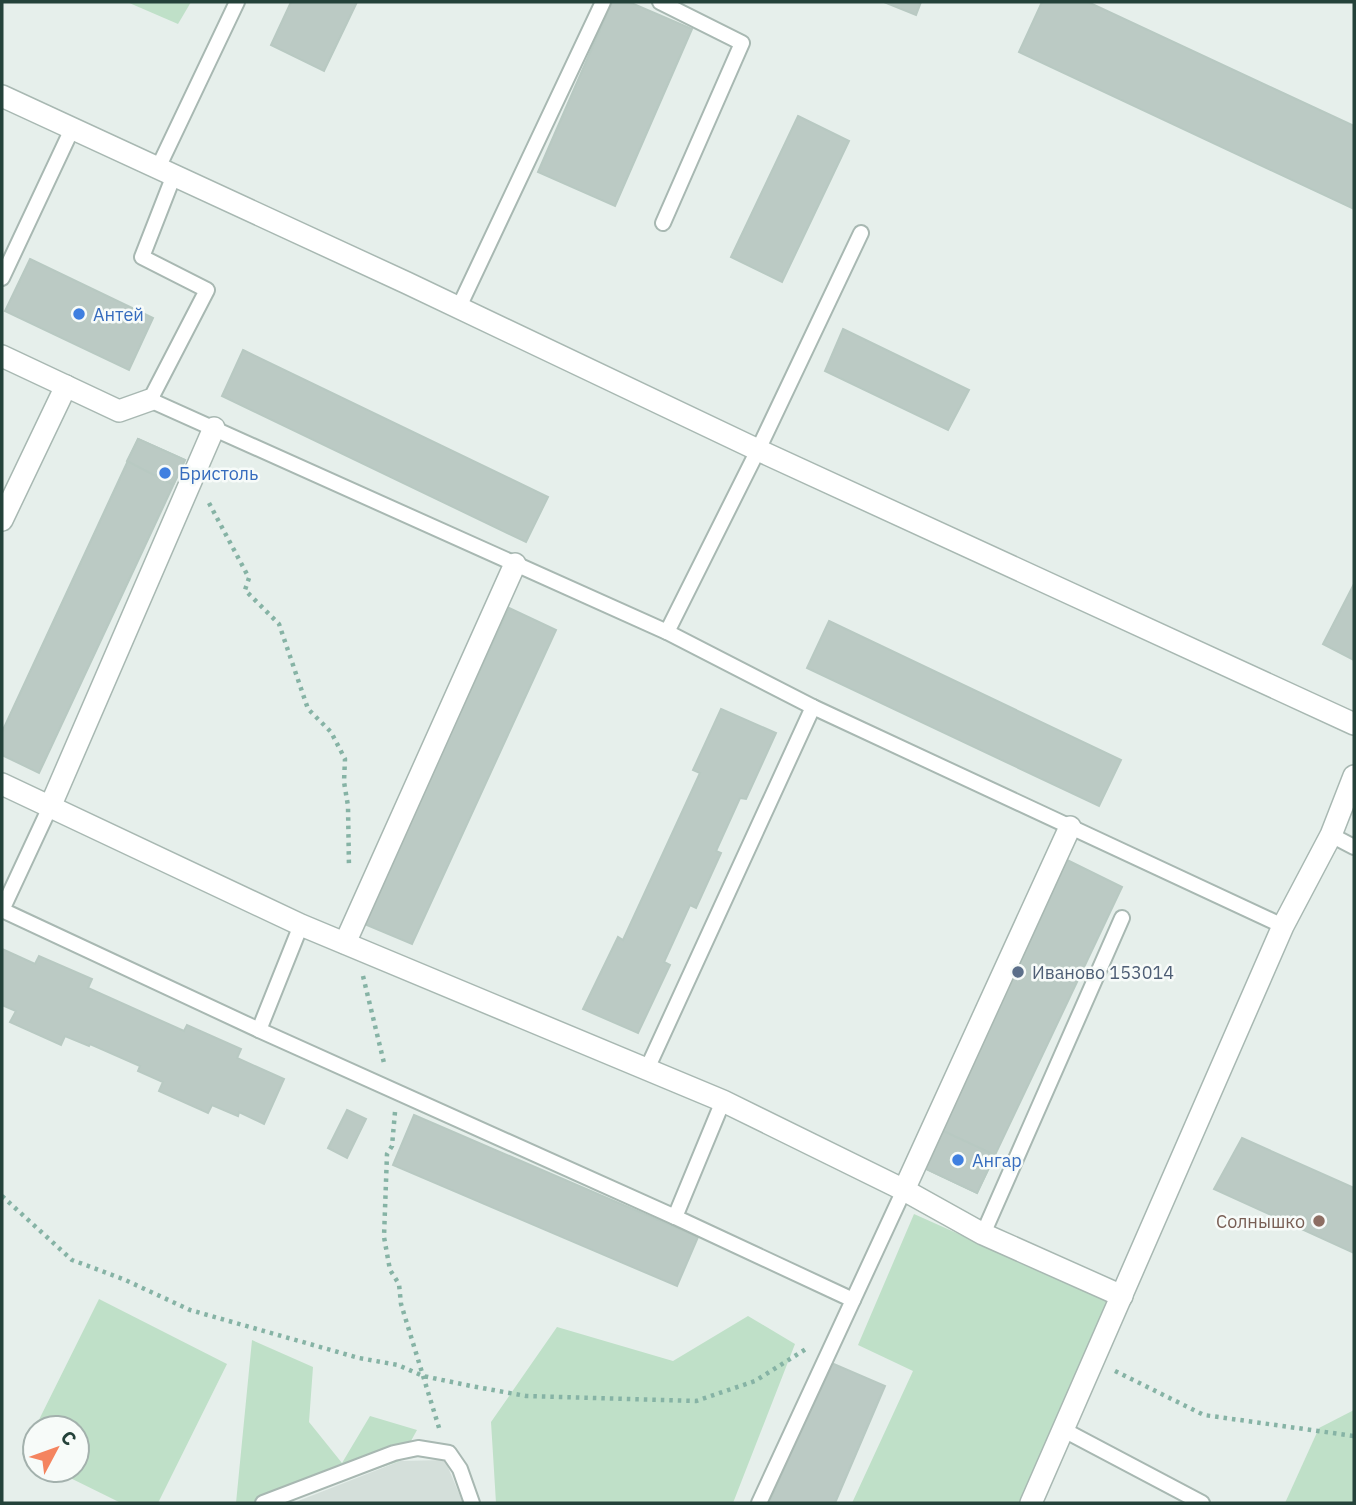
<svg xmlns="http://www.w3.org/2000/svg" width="1356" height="1505" font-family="'IBM Plex Sans',sans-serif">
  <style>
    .built { fill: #d4dfda }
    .green { fill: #bfe0c8 }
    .building { fill: #bbcac4; stroke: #b8c9c2; stroke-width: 2 }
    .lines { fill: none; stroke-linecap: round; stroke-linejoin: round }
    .service-casing { stroke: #a8b8b2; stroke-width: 18 }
    .minor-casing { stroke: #a8b8b2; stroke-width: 24 }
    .path { stroke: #86b3a5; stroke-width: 4.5; stroke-dasharray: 3.5 5; stroke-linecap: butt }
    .service { stroke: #fff; stroke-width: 14 }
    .minor { stroke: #fff; stroke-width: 21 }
    .shop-dot { fill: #3f7fe0; stroke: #f7fbf9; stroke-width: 2.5 }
    .service-dot { fill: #5c6f8a; stroke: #f7fbf9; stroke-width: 2.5 }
    .education-dot { fill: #8d6e63; stroke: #f7fbf9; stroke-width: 2.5 }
    .labels { text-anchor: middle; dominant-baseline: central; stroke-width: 5; stroke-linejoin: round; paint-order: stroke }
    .shop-label { font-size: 18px; fill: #366cbe; stroke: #f7fbf9; text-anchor: start }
    .service-label { font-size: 18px; fill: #4e5e75; stroke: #f7fbf9; text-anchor: start }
    .education-label { font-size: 18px; fill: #785e54; stroke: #f7fbf9; text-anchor: end }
  </style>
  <rect width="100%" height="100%" fill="#e6efeb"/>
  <!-- built -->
  <polygon class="built" points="445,1460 463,1503 293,1503 400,1461"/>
  <!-- green -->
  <g class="green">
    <polygon points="127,2 191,2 178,24"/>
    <polygon points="914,1214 1109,1301 1021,1503 852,1503 913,1371 858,1345"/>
    <polygon points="99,1299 227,1364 158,1503 121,1503 54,1470 77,1470 77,1428 35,1428 35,1461 22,1454"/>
    <polygon points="748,1316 795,1344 733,1503 496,1503 491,1422 557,1327 673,1361"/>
    <polygon points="252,1340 313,1367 309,1422 342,1463 370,1416 417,1430 400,1461 277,1503 236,1503"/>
    <polygon points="1354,1410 1354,1503 1285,1503 1319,1428"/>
  </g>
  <!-- building -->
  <g class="building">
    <polygon points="291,2 357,2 324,71 271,45"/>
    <polygon points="612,2 629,2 692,29 615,206 538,172"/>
    <polygon points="884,2 921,2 916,15"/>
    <polygon points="1042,2 1088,2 1354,126 1354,209 1019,52"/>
    <polygon points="798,116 849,141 782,282 731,257"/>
    <polygon points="30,259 153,318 129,370 5,311"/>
    <polygon points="843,329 969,390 948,430 825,371"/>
    <polygon points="243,350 548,497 526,542 222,396"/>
    <polygon points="138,439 185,460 39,773 2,755 2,732"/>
    <polygon points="138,439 185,460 173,485 127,461"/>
    <polygon points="1354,584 1354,660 1323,644"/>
    <polygon points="509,608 556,630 412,944 362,923"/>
    <polygon points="829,621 1121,760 1099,806 807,668"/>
    <polygon points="721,709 776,733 746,799 740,798 716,851 721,853 696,908 690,905 664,962 670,965 638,1033 583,1009 618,937 623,940 700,773 693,770"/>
    <polygon points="1065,859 1122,887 977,1193 920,1166"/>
    <polygon points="2,949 35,964 39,956 92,979 88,988 184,1031 187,1025 241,1049 237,1058 284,1079 264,1124 239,1112 238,1116 212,1105 208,1113 159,1091 163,1082 138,1071 140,1066 90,1044 89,1046 65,1036 61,1045 10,1022 16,1011 2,1005"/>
    <polygon points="347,1110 366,1119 347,1158 328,1148"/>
    <polygon points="414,1115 698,1237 677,1286 393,1165"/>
    <polygon points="937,1128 995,1155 977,1193 920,1166"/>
    <polygon points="1242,1138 1354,1188 1354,1253 1214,1189"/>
    <polygon points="829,1362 885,1386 835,1503 769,1503"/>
  </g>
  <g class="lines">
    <defs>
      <g id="service">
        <polyline points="660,2 742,43 663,223"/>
        <polyline points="158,168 237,2"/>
        <polyline points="174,175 142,257 207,290 150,400 667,632"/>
        <polyline points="861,233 758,450 667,632 813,707 1283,926"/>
        <polyline points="2,278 72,129"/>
        <polyline points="459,307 603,2"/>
        <polyline points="50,807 2,910 259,1030 301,925"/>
        <polyline points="1331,835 1354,847"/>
        <polyline points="259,1030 675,1217 723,1101"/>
        <polyline points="647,1069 813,707"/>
        <polyline points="675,1217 853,1300"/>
        <polyline points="983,1234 1122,918"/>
        <polyline points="1062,1429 1202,1503"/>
        <polyline points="263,1503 394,1453 418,1448 449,1453 460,1469 472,1503"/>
        <polyline points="759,1503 904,1190"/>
      </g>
      <g id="minor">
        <polyline points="2,96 407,283 758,450 1354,724"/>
        <polyline points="2,356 119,411 150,400"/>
        <polyline points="2,520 66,386"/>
        <polyline points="2,784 301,925 723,1101 904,1190 983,1234 1122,1296"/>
        <polyline points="50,807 214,428"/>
        <polyline points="345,943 515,564"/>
        <polyline points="904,1190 1070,827"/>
        <polyline points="1031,1503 1283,926 1331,835 1354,776"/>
      </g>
    </defs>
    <!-- service casing -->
    <use href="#service" class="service-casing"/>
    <!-- minor casing -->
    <use href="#minor" class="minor-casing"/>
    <!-- path -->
    <g class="path">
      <polyline points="209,503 249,578 245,590 279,624 308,709 331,732 345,759 344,782 348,806 349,868"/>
      <polyline points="363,976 384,1063"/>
      <polyline points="395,1112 392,1146 387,1154 384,1237 390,1270 399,1284 401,1304 440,1431"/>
      <polyline points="2,1196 72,1260 123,1279 190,1310 359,1358 398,1365 423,1376 471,1386 526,1396 696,1401 755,1381 806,1349"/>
      <polyline points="1115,1371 1204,1415 1354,1436"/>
    </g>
    <!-- service -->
    <use href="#service" class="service"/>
    <!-- minor -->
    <use href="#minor" class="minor"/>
  </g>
  <!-- markers -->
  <g class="shop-dot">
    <circle cx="79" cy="314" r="7"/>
    <circle cx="165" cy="473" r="7"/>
    <circle cx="958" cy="1160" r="7"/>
  </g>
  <circle class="service-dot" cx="1018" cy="972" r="7"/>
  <circle class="education-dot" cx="1319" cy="1221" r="7"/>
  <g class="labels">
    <!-- shop labels -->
    <g class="shop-label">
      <text x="93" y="314">Антей</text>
      <text x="179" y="473">Бристоль</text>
      <text x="972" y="1160">Ангар</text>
    </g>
    <!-- service labels -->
    <g class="service-label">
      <text x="1032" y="972">Иваново 153014</text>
    </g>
    <!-- education labels -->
    <g class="education-label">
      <text x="1305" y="1221">Солнышко</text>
    </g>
  </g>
  <!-- border -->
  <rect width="1356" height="1505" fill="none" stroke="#24423a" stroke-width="7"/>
  <!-- north arrow -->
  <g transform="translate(56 1449) rotate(49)"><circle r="33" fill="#f7fbf9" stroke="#a3b1ad" stroke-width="2"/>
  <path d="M0-5L12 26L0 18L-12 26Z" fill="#f4845f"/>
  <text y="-10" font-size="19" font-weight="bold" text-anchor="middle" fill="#24423a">С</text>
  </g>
</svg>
